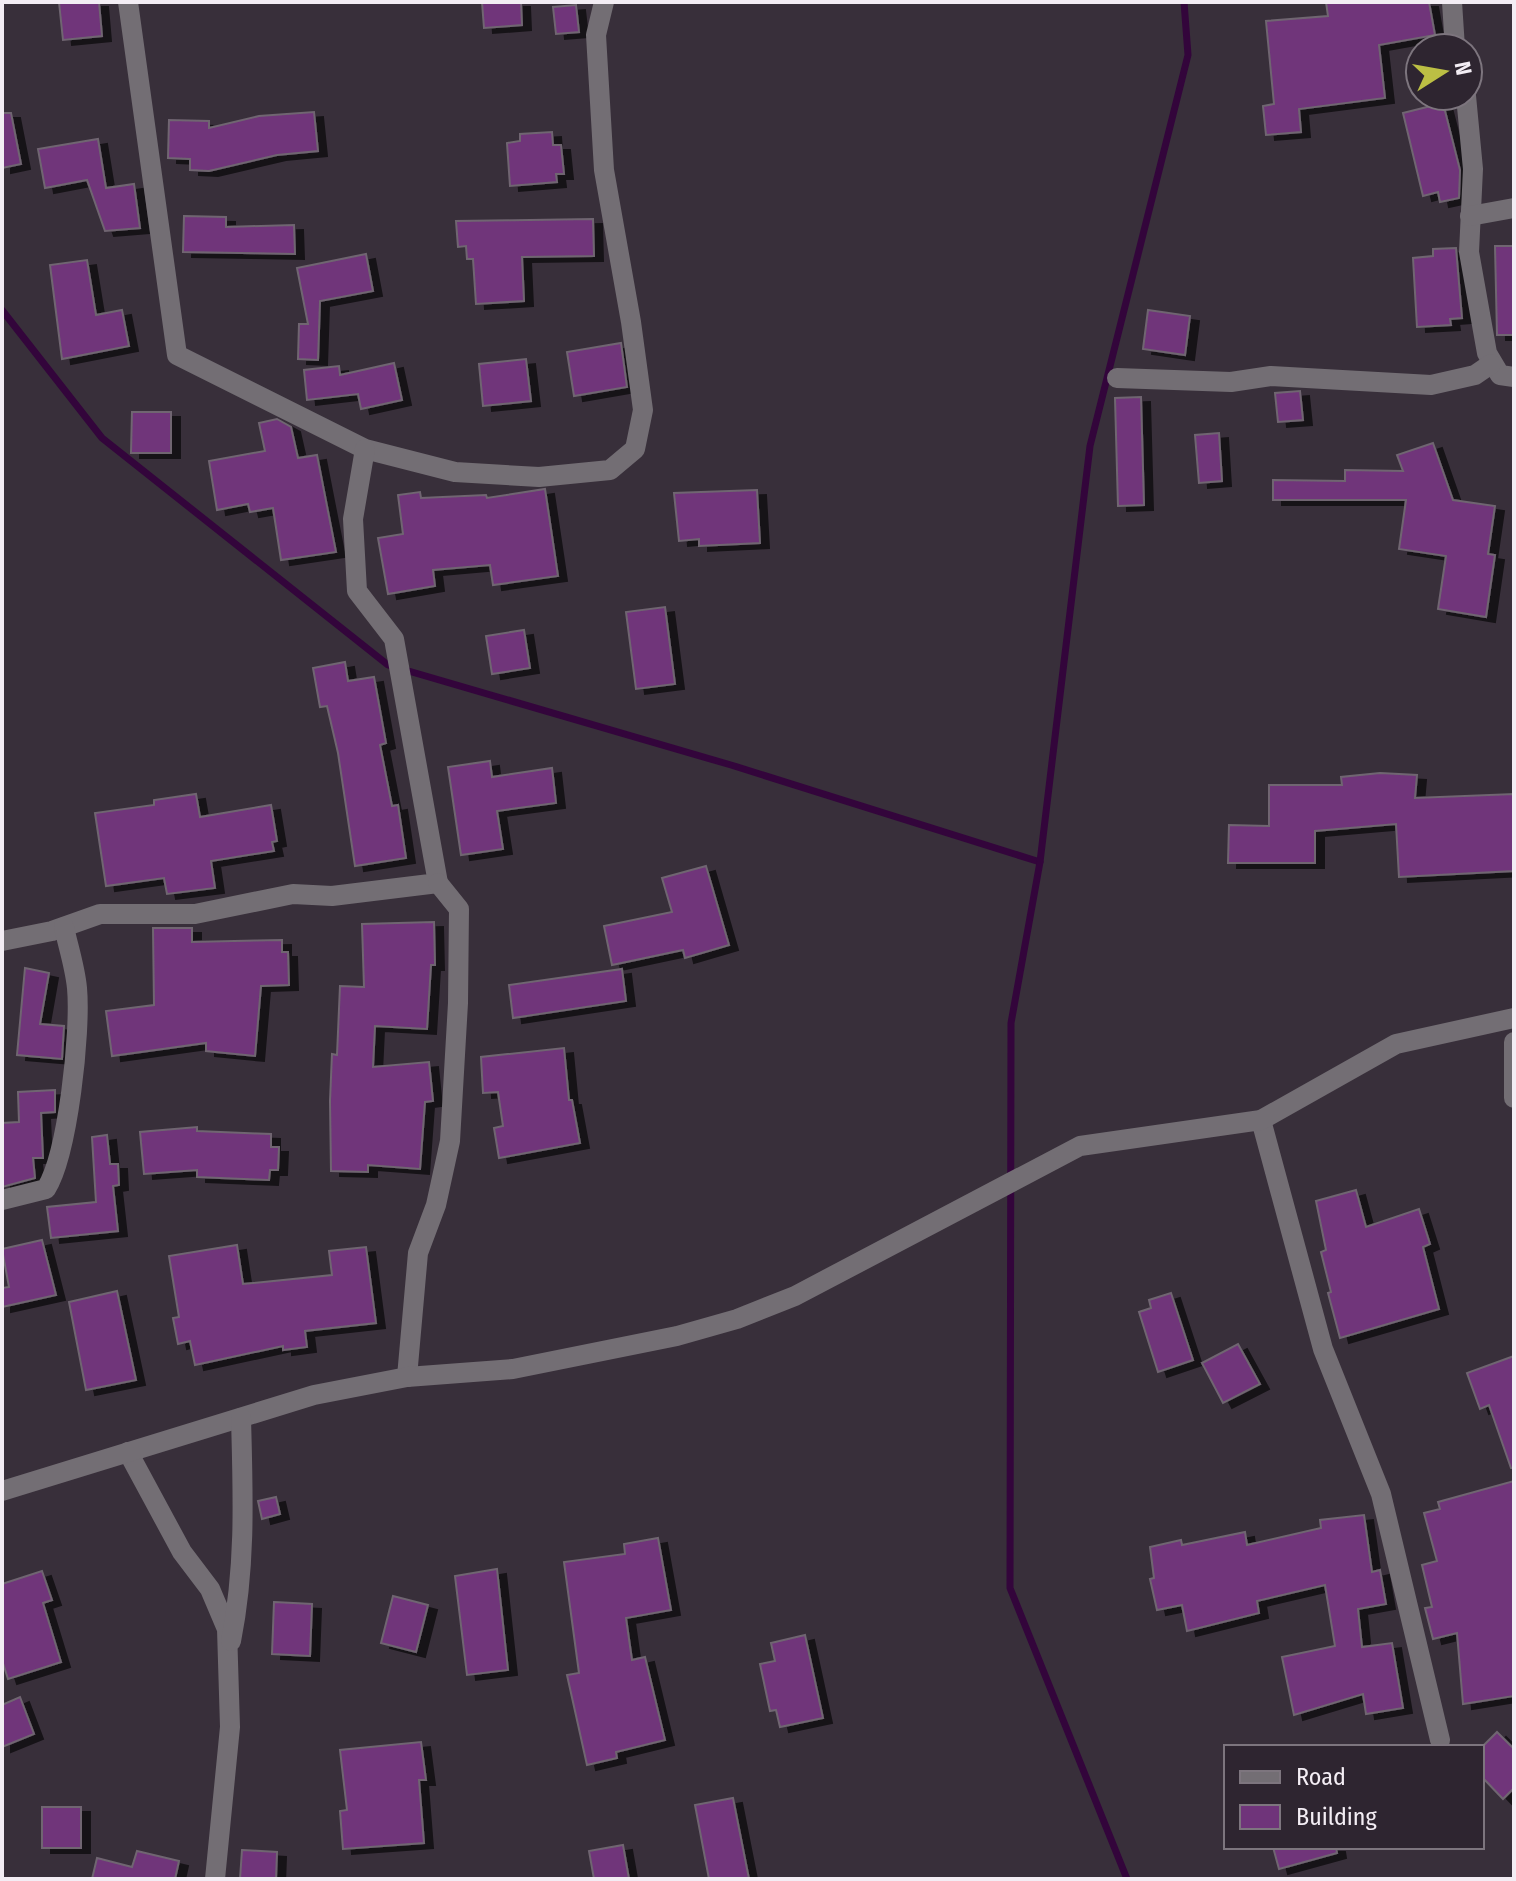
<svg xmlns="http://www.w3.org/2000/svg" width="1516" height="1881" font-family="'Fira Sans Condensed',sans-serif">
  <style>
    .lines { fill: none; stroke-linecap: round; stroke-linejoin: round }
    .stream { stroke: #33053b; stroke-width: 7 }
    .building { fill: #6f347a; stroke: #6f6571; stroke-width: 2; filter: url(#shadow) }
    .minor { stroke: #736e74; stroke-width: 20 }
  </style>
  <defs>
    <filter id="shadow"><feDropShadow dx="9" dy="5" stdDeviation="0" flood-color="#0009"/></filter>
  </defs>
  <rect width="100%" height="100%" fill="#382f3a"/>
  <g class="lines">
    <!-- stream -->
    <g class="stream">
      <polyline points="2,310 102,438 388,665 731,765 1040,862"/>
      <polyline points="1127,1879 1010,1588 1011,1023 1040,862 1090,446 1188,55 1184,2"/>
    </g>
  </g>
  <!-- building -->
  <g class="building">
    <polygon points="59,2 99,2 102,36 63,40"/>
    <polygon points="482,2 521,2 522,25 484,28"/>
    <polygon points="1326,2 1429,2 1435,35 1379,45 1385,98 1299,109 1301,132 1266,135 1263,106 1274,104 1266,21 1328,16"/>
    <polygon points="576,5 579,32 556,34 553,7"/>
    <polygon points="1443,103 1460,170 1459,198 1440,202 1438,192 1423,196 1403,113"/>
    <polygon points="314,112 318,151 277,155 209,171 190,170 190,159 168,158 169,120 209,121 209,128 259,116"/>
    <polygon points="2,113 11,113 21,164 2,168"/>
    <polygon points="552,132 553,145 561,145 564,174 556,174 557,182 510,186 507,143 520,141 520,134"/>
    <polygon points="98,139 106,188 134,184 140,228 105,231 87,180 45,188 38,149"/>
    <polygon points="184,216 226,217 226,227 294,225 295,254 183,252"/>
    <polygon points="593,219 594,256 522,257 524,301 476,304 473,259 467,259 466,246 458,247 456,221"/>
    <polygon points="1495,246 1514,246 1514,335 1497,335"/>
    <polygon points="1456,248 1462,318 1450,319 1451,325 1417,327 1413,258 1433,256 1433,249"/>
    <polygon points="366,254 373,291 320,301 318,360 298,359 299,324 308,324 297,268"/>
    <polygon points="87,260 96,315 122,310 129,346 62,359 50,265"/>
    <polygon points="1148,310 1190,316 1185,355 1143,349"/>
    <polygon points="621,343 627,387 574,396 567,352"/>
    <polygon points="526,359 531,401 483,406 479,364"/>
    <polygon points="394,363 402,400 361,409 358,394 307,400 304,370 339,366 340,375"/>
    <polygon points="1300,391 1303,420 1278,422 1275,393"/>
    <polygon points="1141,397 1144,505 1118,506 1115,398"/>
    <polygon points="132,412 171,412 171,453 131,453"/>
    <polygon points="277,419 291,427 298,458 317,455 336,552 281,560 273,508 250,512 248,504 217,510 209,461 265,451 259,423"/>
    <polygon points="1219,433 1222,481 1199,483 1195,435"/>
    <polygon points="1433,443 1453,500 1495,506 1488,554 1495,555 1486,617 1438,609 1446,556 1399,549 1406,500 1273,500 1273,480 1345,481 1345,470 1403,471 1397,455"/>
    <polygon points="545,489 558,576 493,585 490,565 433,570 435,586 388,594 378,538 403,534 398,495 420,492 421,498 486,495 487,498"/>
    <polygon points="757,490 760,543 699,546 699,539 679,541 674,493"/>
    <polygon points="665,607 675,684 636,689 626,612"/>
    <polygon points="524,630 530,668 492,674 486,636"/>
    <polygon points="345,662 348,681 374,677 386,743 380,745 392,806 398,805 406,858 355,866 338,753 327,706 320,707 313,668"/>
    <polygon points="490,761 492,777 552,768 556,803 497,811 503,849 461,855 448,767"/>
    <polygon points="1380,773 1417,775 1415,798 1514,794 1514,871 1399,877 1396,824 1315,831 1315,863 1228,863 1229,825 1269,826 1269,785 1342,785 1341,777"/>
    <polygon points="196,794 200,817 271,805 277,841 272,842 274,851 211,861 215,888 167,894 164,878 106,886 95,813 154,805 154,800"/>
    <polygon points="706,866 729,945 685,958 683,950 612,965 604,926 672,912 662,878"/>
    <polygon points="434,922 435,965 431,965 427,1029 375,1026 373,1067 429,1062 433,1101 425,1102 420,1169 368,1165 368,1172 331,1171 330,1101 332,1054 337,1055 340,986 364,987 362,924"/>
    <polygon points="153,928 192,928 192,942 282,940 282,952 288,952 289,985 261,986 255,1056 206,1051 206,1043 112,1056 106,1011 154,1005"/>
    <polygon points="25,968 49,973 40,1024 64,1026 62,1059 17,1055"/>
    <polygon points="622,969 626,1001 513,1018 509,985"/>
    <polygon points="564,1048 569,1100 572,1100 580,1143 499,1158 494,1128 503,1126 498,1092 483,1093 481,1057"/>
    <polygon points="55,1090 55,1112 41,1113 43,1158 33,1158 35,1178 2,1187 2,1123 19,1122 18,1092"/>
    <polygon points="197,1127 197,1131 271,1134 271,1147 279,1147 278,1170 270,1170 269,1180 197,1177 197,1170 144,1174 140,1132"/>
    <polygon points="107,1135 110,1164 118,1164 119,1185 113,1186 118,1231 51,1238 47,1207 96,1202 92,1137"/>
    <polygon points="1356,1190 1366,1227 1419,1209 1430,1244 1423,1247 1439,1309 1340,1338 1328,1293 1331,1292 1321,1252 1326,1250 1316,1201"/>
    <polygon points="42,1240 56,1295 2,1307 2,1288 9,1287 2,1249"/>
    <polygon points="237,1245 243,1284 332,1275 329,1251 366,1247 376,1323 305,1331 307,1347 283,1350 283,1346 195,1365 190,1341 178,1344 173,1318 179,1317 169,1256"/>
    <polygon points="117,1291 136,1380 86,1390 69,1302"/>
    <polygon points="1171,1293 1193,1360 1158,1372 1139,1312 1151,1308 1149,1300"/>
    <polygon points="1238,1344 1260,1384 1223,1403 1202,1363"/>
    <polygon points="1514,1356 1514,1468 1511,1468 1489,1405 1480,1409 1467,1373"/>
    <polygon points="1514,1481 1514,1696 1463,1704 1457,1633 1433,1639 1425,1608 1432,1607 1422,1565 1437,1561 1424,1513 1440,1509 1438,1502"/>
    <polygon points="276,1497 280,1514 262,1519 258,1501"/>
    <polygon points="1364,1515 1372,1572 1380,1570 1386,1604 1358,1609 1362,1647 1392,1643 1403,1708 1366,1714 1363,1694 1294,1715 1282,1657 1335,1646 1325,1585 1257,1601 1259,1613 1187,1631 1182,1605 1157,1610 1150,1579 1154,1578 1150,1547 1181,1540 1182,1545 1245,1532 1247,1545 1321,1528 1320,1520"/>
    <polygon points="658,1538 671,1610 626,1618 632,1660 645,1657 665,1740 616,1752 617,1758 587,1765 567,1675 579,1673 564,1562 625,1554 624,1544"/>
    <polygon points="497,1569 508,1670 467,1675 455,1576"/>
    <polygon points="42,1571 52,1600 43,1603 61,1662 8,1679 2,1660 2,1584"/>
    <polygon points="393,1596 428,1605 416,1652 381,1643"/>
    <polygon points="274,1602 312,1604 310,1656 272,1654"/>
    <polygon points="805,1635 823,1718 780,1727 776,1710 770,1711 760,1664 775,1661 771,1643"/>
    <polygon points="20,1697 34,1734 2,1747 2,1705"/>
    <polygon points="1497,1732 1514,1749 1514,1788 1503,1799 1482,1777 1482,1747"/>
    <polygon points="421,1742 426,1780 419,1780 424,1843 343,1849 340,1811 347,1810 340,1750"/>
    <polygon points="733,1798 749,1879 709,1879 695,1805"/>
    <rect x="42" y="1807" width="39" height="41"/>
    <polygon points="623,1845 629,1879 594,1879 589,1851"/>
    <polygon points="1273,1847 1336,1847 1337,1853 1279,1869"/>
    <polygon points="242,1850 277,1852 276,1879 240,1879"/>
    <polygon points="137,1851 179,1861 175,1879 92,1879 97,1858 132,1867"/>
  </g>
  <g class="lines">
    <!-- minor -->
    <g class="minor">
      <polyline points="128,2 177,355 365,449 455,472 539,477 610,470 635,449 643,410 631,322 604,170 596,35 604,2"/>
      <polyline points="1452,2 1455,48"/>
      <polyline points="1466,96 1473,169 1469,252 1487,353 1500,375 1514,377"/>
      <polyline points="1470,216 1514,208"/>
      <polyline points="1117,378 1231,382 1271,376 1431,385 1475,375 1491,364"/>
      <polyline points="2,941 52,931 100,914 195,914 293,894 332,896 438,883 394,639 357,591 353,519 365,449"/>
      <polyline points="1514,1042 1514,1098"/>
      <polyline points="1261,1120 1323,1349 1381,1494 1440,1740"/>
      <path d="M 2,1200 L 46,1189 C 68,1154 81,1031 77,988 C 75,967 68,946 64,927"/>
      <polyline points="407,1377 418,1253 436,1205 450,1141 458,1003 459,909 438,883"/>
      <polyline points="128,1452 182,1552 210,1589 227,1629 230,1727 215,1879"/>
      <polyline points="2,1491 314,1395 407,1377 513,1369 677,1336 737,1319 795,1296 1080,1146 1261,1120 1396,1044 1514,1018"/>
      <path d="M 231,1641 C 246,1566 243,1493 241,1418"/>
    </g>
  </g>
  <!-- border -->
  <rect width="1516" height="1881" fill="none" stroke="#f3edf4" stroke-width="8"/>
  <!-- legend -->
  <rect x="1224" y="1745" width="260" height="104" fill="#2e2530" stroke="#7d757e" stroke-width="2"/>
  <rect x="1240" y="1771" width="40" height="12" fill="#736e74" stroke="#7d757e" stroke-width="2"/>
  <text x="1296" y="1785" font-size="24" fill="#f3edf4">Road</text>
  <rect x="1240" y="1805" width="40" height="24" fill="#6f347a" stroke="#7d757e" stroke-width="2"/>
  <text x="1296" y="1825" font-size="24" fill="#f3edf4">Building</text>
  <!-- north arrow -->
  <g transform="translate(1444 72) rotate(79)"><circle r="38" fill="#2e2530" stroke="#7d757e" stroke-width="2"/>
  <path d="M0-6L14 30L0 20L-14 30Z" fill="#bcbf44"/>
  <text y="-12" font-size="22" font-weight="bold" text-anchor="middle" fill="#f3edf4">N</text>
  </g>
</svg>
